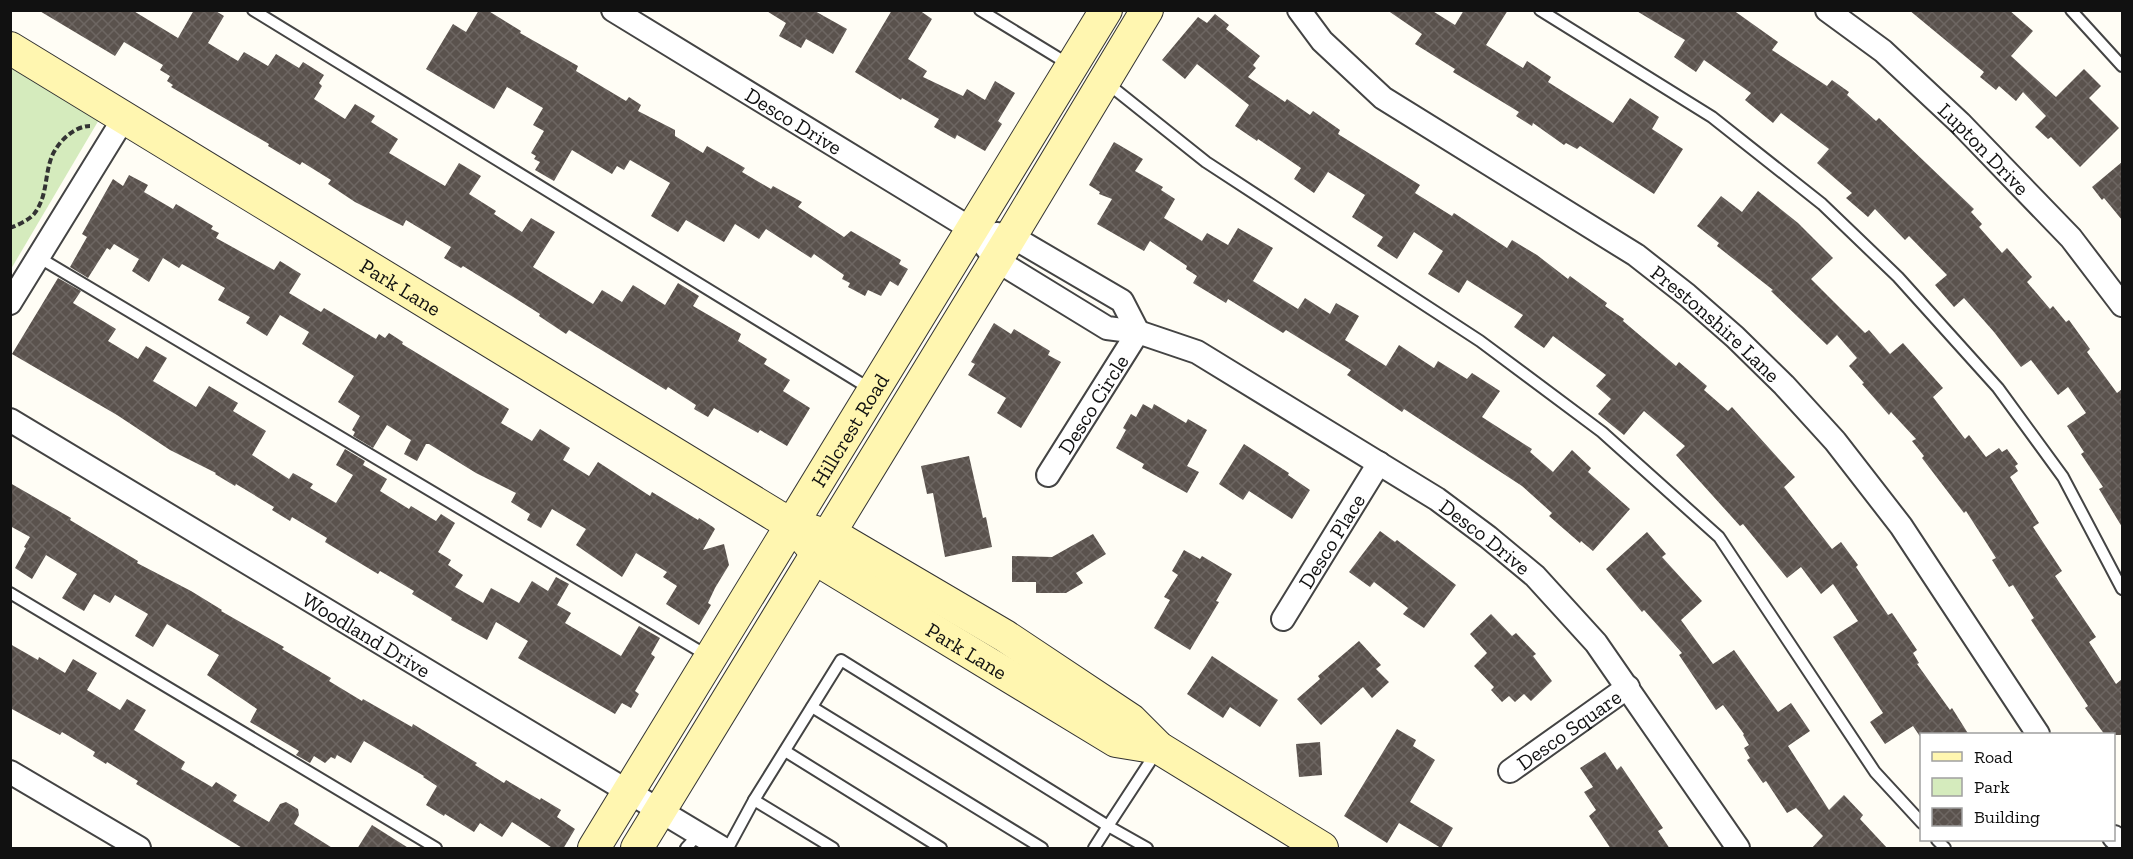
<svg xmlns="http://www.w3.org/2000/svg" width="2133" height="859" font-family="'Zilla Slab',serif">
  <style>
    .park { fill: #d5ebbd }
    .building { fill: url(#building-cross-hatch) }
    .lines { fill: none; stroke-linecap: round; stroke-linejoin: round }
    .lane-casing { stroke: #444; stroke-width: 14 }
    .street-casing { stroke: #444; stroke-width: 26 }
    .secondary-casing { stroke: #333; stroke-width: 34 }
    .path { stroke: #333; stroke-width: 4; stroke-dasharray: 6 3; stroke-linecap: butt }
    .lane { stroke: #fff; stroke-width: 10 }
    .street { stroke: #fff; stroke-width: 22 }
    .secondary { stroke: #fff6b0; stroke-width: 32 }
    .labels { text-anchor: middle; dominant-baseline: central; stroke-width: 6; stroke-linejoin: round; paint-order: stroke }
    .street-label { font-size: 21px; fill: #111; stroke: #fff }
  </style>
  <defs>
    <pattern id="building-cross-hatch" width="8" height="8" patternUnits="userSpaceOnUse" patternTransform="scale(1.5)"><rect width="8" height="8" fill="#5a524d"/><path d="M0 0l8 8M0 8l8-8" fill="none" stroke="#6d6662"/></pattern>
  </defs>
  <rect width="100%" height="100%" fill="#fffdf5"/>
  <!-- park -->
  <polygon class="park" points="11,65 100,118 11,269"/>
  <!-- building -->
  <g class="building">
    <polygon points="38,10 132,10 178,38 194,10 214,10 224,16 208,43 238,61 244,52 268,66 276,54 299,68 303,62 324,75 319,83 322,86 314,99 345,119 355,104 375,116 371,122 398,139 389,153 445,186 459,163 481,176 469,194 496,211 494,214 522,232 531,218 555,232 533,267 593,304 602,290 622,302 633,285 665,305 678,283 699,296 693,306 741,334 738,341 767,359 764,364 790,380 783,391 810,408 787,446 760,430 758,433 714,408 708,417 694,409 696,405 668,387 666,390 569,330 566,334 539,316 540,314 510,295 463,266 461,268 444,258 451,247 406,220 403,226 355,202 328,184 331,180 302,162 300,165 268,146 269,144 171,87 173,85 167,81 170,76 160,70 163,65 124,42 115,56"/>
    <polygon points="479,10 487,10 521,31 520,33 578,66 576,71 626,101 629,97 641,105 638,111 675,130 675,136 703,153 707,146 745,168 742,172 771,189 773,186 802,202 798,207 844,237 851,231 901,260 899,264 908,269 898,286 890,281 881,296 868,290 865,296 848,287 850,283 842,279 844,275 814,254 811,258 766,229 759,239 735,224 724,242 686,220 678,232 651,216 670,183 630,160 624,170 617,166 612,174 572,150 554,181 535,170 540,162 534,159 536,156 531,153 544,131 533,125 543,108 507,87 494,109 426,69 453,24 466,32"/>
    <polygon points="765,10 813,10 847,29 833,54 806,39 801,48 779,36 786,23"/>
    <polygon points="892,10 919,10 932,19 908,59 927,71 923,77 963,96 967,89 985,100 995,81 1015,93 998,121 1002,124 985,151 957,135 955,139 934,127 939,119 902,98 901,100 855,72"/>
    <polygon points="1387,10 1431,10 1455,25 1464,10 1508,10 1486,45 1523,68 1527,61 1551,77 1548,82 1613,123 1630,98 1659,117 1652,129 1683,149 1654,194 1580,146 1577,149 1566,143 1564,145 1533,123 1532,126 1516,116 1519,112 1453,72 1455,69 1415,44 1422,34"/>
    <polygon points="1635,10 1733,10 1778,42 1772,50 1827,86 1832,80 1849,92 1847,95 1876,121 1879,118 1974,209 1971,212 1982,224 1979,227 2002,253 2007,248 2032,277 2027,282 2050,309 2053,306 2066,322 2069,320 2090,349 2087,352 2117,393 2122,389 2122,527 2099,489 2103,487 2081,454 2084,452 2067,426 2086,413 2068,387 2058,395 2031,360 2021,367 1994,332 1964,298 1954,307 1935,285 1947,275 1909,236 1905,240 1875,209 1868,217 1846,198 1852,193 1817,163 1829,149 1781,113 1773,123 1745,100 1751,93 1704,60 1696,72 1674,57 1685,40"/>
    <polygon points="1909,10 2009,10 2033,31 2011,56 2056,97 2084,69 2101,86 2089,98 2119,128 2080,167 2051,137 2048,139 2035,127 2046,116 2023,92 2016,101 1999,86 1996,90 1980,77 1984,72"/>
    <polygon points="1215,14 1229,25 1226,29 1260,56 1253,65 1256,68 1248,77 1285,102 1287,99 1310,115 1313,111 1340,130 1338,134 1420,185 1415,193 1452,216 1454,213 1507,248 1512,240 1537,255 1568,279 1570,276 1607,303 1605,306 1624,319 1623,321 1676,366 1679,362 1707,386 1704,390 1728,411 1732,407 1795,477 1784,487 1832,549 1841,542 1858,565 1856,567 1888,615 1892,613 1917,650 1913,653 1919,663 1917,664 1950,710 1952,708 1969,735 1922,735 1921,738 1913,726 1885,744 1870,722 1883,713 1833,637 1858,621 1833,584 1821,594 1801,567 1787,578 1743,524 1740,526 1676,455 1685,446 1644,411 1624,435 1598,414 1611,399 1596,386 1606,375 1553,336 1544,348 1514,327 1523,315 1467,280 1459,293 1428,274 1443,251 1414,232 1397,259 1377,246 1383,237 1352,217 1365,195 1328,172 1314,193 1294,179 1301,168 1258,139 1257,141 1235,126 1249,105 1197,64 1185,79 1162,60 1198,17 1207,23"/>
    <polygon points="1114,142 1143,159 1135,171 1163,187 1161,190 1175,199 1164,218 1202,241 1207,233 1228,245 1238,228 1273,248 1253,281 1298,309 1305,298 1330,314 1336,303 1359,316 1345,340 1386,366 1399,345 1434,368 1438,361 1467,379 1472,373 1500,391 1482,417 1532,449 1530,452 1553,472 1572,450 1591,468 1588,472 1630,509 1593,551 1581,541 1580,543 1549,516 1552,513 1522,486 1404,409 1402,412 1347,375 1351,370 1286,330 1283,333 1228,299 1226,303 1193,283 1197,276 1186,269 1187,266 1150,241 1144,251 1097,224 1112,199 1099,194 1100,192 1089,185"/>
    <polygon points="2122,162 2122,220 2104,198 2102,200 2092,187"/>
    <polygon points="129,175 148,185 144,192 173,209 176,204 213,226 211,229 219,233 216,238 274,270 280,261 301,274 289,293 321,312 324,308 376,339 379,334 385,338 389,333 403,342 402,344 509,409 501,423 532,441 540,429 570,448 563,460 589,476 598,462 650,496 652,492 698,520 699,518 713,527 715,529 703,550 724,544 729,565 715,588 708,603 711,605 699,625 666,604 677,586 663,577 667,572 636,553 622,577 576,545 586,529 552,509 541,528 527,520 530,514 511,502 516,493 476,473 429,444 426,444 417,461 404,454 411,440 387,425 373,448 353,436 355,432 352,430 360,416 338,402 354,376 302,344 309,332 280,315 267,336 246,323 250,317 218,300 225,288 182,264 179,268 163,258 149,282 132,271 139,259 114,244 110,250 107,248 88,278 70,267 87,237 82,234 113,179 123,186"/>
    <polygon points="1758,191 1798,223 1833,258 1811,279 1865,333 1869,330 1890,354 1903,343 1943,388 1933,397 1965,439 1969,435 1986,457 1999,448 2002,452 2007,449 2018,464 2015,466 2018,471 2010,477 2039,523 2033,527 2062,571 2055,576 2096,637 2089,642 2116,684 2122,679 2122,735 2105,735 2085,708 2088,706 2031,620 2034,618 2013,585 2009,587 1992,560 1996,558 1966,511 1964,513 1922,458 1924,456 1912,441 1916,439 1891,412 1889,415 1862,384 1864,383 1849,366 1857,358 1837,335 1827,345 1771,291 1773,290 1717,246 1719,243 1697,226 1721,196 1742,212"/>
    <polygon points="58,278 81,291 73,303 116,329 108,341 138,359 146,346 167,358 153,381 196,407 209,386 238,403 233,411 266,431 252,455 289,479 293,473 313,484 310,488 336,503 353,475 336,465 345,449 365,461 363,465 387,479 380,491 409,509 411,506 436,521 441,514 455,523 438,552 451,560 448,565 463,575 455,587 483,603 491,588 519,603 532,581 548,591 556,577 569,584 557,605 571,613 565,623 621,656 639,626 660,638 651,654 655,657 635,691 639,694 631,708 622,703 615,714 518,658 528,641 496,622 487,640 451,620 452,618 412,594 414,591 380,571 378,574 325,542 327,538 292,517 290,521 272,510 274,507 236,484 235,486 215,474 216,473 170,450 117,415 12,354"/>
    <polygon points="994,323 1011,334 1014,329 1050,351 1048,355 1061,362 1021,428 997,413 1006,398 968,375 975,364 971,362"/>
    <polygon points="1143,404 1152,409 1154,404 1186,423 1188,419 1207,430 1187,466 1199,472 1187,493 1142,468 1144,464 1116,448 1126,430 1123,428 1131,414 1136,417"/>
    <polygon points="1244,444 1289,473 1288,475 1310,490 1292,519 1249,491 1243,500 1219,484"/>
    <polygon points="969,456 983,518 986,517 992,547 945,557 933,493 927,494 921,466"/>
    <polygon points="10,483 71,518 70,520 138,561 137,563 191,591 222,610 221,611 284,647 282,649 331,678 329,681 362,701 363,699 412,727 413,724 477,763 475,765 504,783 506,780 540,800 541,798 561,810 557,817 575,829 563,849 554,849 512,822 502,837 480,823 474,832 445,814 444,816 426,805 437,786 423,777 424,776 364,741 351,763 337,755 335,759 331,757 325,763 314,756 310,763 296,755 299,751 250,722 257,709 207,675 219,655 167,624 153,647 135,636 148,614 115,595 110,603 94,594 84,611 62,598 77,574 46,555 32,579 15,568 26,548 24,547 30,537 10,526"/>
    <polygon points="1380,531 1395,542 1397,540 1456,585 1424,628 1403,614 1408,608 1374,582 1370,587 1349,572"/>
    <polygon points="1647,532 1666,554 1662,557 1702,601 1681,620 1713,664 1734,650 1778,712 1791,703 1810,731 1788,746 1829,810 1844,795 1863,815 1860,819 1888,849 1811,849 1823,836 1796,808 1787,813 1766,781 1763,783 1747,760 1750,758 1744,748 1749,745 1743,735 1744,734 1723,705 1716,710 1679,655 1682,653 1644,610 1642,612 1606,569"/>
    <polygon points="1093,534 1106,554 1076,573 1083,583 1066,593 1036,593 1036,582 1012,582 1012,556 1052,557"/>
    <polygon points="1184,550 1200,559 1202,556 1232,574 1216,601 1219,602 1190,650 1154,628 1170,600 1164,597 1178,575 1172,571"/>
    <polygon points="1491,614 1512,636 1516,633 1536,654 1533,656 1552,681 1531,701 1524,694 1515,702 1509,696 1502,702 1491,690 1494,687 1474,666 1487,653 1470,634"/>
    <polygon points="1359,641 1381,665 1376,669 1389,682 1372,698 1363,687 1321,725 1297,699 1320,679 1318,676"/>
    <polygon points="10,644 38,660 39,657 65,673 73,659 97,673 87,690 120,710 127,699 146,710 134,730 185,762 181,769 212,787 216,782 237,795 233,801 269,822 280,804 286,802 298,809 299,815 294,824 334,849 244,849 136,784 138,781 107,762 106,764 93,756 95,752 62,732 60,735 10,708"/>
    <polygon points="1212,656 1278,700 1260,727 1230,707 1223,718 1187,694"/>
    <polygon points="1397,729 1416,740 1413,746 1435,760 1410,802 1453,828 1441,848 1399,823 1387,843 1344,816"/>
    <polygon points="1320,742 1322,775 1299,777 1296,744"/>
    <polygon points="1605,752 1617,770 1621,766 1663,828 1658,831 1670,849 1611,849 1589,816 1596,810 1584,792 1593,787 1580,768"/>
    <polygon points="372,825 410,849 357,849"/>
  </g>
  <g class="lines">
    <defs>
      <g id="lane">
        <polyline points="253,10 872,390"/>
        <polyline points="980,10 1070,65"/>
        <polyline points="1540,10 1712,117 1822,204 1898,277 1998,388 2063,477 2122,589"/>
        <polyline points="2071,10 2122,66"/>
        <polyline points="1107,83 1206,162 1480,341 1602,432 1719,537 1875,772 1922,823"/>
        <polyline points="38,257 708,656"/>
        <polyline points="10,593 436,848"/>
        <polyline points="812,707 1042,848"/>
        <polyline points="785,751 941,848"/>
        <polyline points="1937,840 1945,848"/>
        <polyline points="686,848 699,834"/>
        <polyline points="728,848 754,800"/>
        <polyline points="833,848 754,800 841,660 1108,826 1094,848"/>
        <polyline points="1147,848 1108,826 1157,751"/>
      </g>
      <g id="street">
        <path id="s1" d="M 613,10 L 973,230 L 996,260 L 1107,328 L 1138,332 L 1197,352 L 1437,499 L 1488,537 L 1535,576 L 1596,643 L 1738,848"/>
        <path id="s2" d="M 1299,10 L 1322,41 L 1383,98 L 1636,255 L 1687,295 L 1735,337 L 1784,385 L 1835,441 L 1901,526 L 2038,734"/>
        <path id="s3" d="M 1827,10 L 1883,51 L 1960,123 L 2071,238 L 2122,305"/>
        <polyline points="996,234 1011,236 1122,301 1138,332"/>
        <polyline points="10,303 124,118"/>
        <path id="s4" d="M 10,420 L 722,848"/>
        <path id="s5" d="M 1048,475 L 1138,332"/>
        <path id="s6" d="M 1283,619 L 1379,463"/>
        <path id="s7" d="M 1510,771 L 1628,687"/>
        <polyline points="10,772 139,848"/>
        <polyline points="2114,837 2122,845"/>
      </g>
      <g id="secondary">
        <path id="s8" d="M 10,48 L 775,515 L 791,524 L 845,542 L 1005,636 L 1131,720 L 1159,748 L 1322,848"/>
        <path id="s9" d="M 805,539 L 829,567 L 1116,741 L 1159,748"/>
        <path id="s10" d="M 594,848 L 1106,10"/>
        <polyline points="637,848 1011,236 1147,10"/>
      </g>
    </defs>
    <!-- lane casing -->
    <use href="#lane" class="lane-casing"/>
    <!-- street casing -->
    <use href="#street" class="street-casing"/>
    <!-- secondary casing -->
    <use href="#secondary" class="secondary-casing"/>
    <!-- path -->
    <path class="path" d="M 10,228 C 18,225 29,220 34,214 C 48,196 44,176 52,156 C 58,142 74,126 90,126"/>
    <!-- lane -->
    <use href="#lane" class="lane"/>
    <!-- street -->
    <use href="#street" class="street"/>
    <!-- secondary -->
    <use href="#secondary" class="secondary"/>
  </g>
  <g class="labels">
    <!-- street labels -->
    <g class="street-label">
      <text stroke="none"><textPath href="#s1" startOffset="212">Desco Drive</textPath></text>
      <text stroke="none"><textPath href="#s3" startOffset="210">Lupton Drive</textPath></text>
      <text stroke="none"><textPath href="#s8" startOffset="458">Park Lane</textPath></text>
      <text stroke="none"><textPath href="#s2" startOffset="525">Prestonshire Lane</textPath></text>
      <text stroke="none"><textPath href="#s5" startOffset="84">Desco Circle</textPath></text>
      <text stroke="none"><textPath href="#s10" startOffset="490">Hillcrest Road</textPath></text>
      <text stroke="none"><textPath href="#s1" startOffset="1026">Desco Drive</textPath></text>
      <text stroke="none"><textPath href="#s6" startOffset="92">Desco Place</textPath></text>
      <text stroke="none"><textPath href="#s4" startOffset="416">Woodland Drive</textPath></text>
      <text stroke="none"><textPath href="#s9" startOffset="198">Park Lane</textPath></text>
      <text stroke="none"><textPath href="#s7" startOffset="72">Desco Square</textPath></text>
    </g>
  </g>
  <!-- border -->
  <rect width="2133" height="859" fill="none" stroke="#111111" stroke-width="24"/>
  <!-- legend -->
  <rect x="1920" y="733" width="195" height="108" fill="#ffffff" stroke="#a0a0a0" stroke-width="1.5"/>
  <rect x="1932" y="752" width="30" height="9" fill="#fff6b0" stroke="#a0a0a0" stroke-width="1.5"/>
  <text x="1974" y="763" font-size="18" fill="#111111">Road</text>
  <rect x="1932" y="778" width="30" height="18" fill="#d5ebbd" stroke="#a0a0a0" stroke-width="1.5"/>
  <text x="1974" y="793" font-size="18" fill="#111111">Park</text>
  <rect x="1932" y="808" width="30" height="18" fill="url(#building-cross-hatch)" stroke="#a0a0a0" stroke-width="1.5"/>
  <text x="1974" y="823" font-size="18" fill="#111111">Building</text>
</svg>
